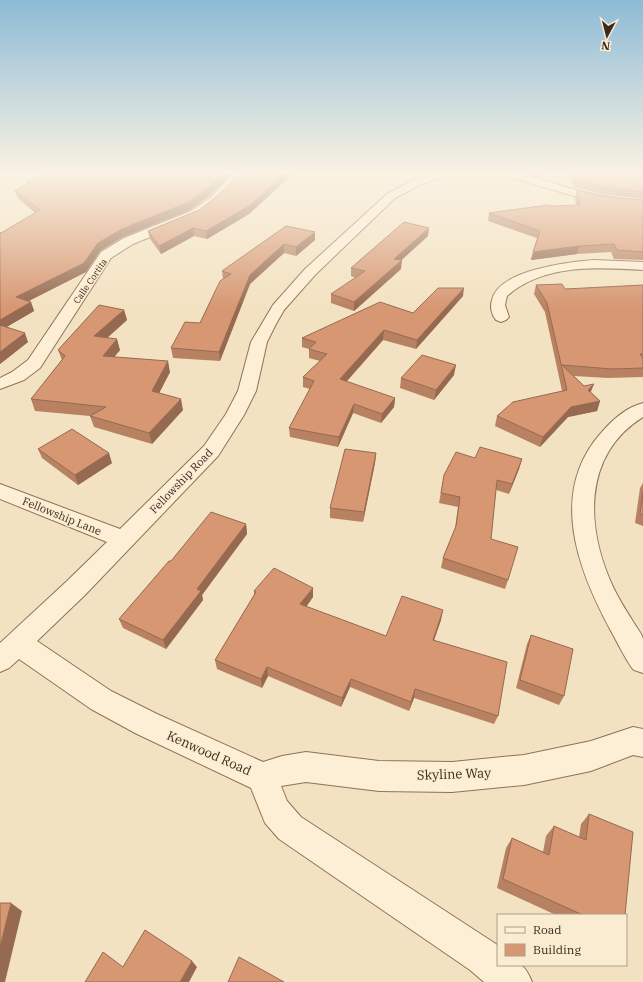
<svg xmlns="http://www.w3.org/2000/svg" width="643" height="982" font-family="'IBM Plex Serif',serif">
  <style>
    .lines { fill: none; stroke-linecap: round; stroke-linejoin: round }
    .minor-casing { stroke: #8f7256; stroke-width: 2 }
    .minor { fill: #fdefd5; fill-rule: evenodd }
    .wall { fill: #b88262 }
    .shaded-wall { fill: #966a50 }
    .building { fill: #d69772; stroke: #966a50 }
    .labels { text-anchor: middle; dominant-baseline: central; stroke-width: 3; stroke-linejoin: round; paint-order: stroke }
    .far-street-label { font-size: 9px; fill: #3d2a1c; stroke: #f9ecd1 }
    .street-label { font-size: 11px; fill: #3d2a1c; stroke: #f9ecd1 }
    .near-street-label { font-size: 13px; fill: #3d2a1c; stroke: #f9ecd1 }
  </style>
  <rect width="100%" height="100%" fill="#f3e2c1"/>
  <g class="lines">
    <defs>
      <g id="minor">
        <polygon points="239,172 244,175 243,177 217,203 199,217 133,244 111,258 40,368 24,380 0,389 0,378 12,372 28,360 101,252 124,238 191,211 209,199 235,173"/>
        <path d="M 437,172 L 451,172 L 450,174 L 420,185 L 395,198 L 315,275 L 284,310 L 276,324 L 267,342 L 256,391 L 244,415 L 218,456 L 85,595 L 37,641 L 111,691 L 157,714 L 263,762 L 282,756 L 306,752 L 379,761 L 452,762 L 524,755 L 591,741 L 633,727 L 643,729 L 643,757 L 633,755 L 591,771 L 524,785 L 452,792 L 379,791 L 306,782 L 281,786 L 287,801 L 301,817 L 496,944 L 498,946 L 498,965 C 520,965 523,960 532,982 L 484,982 L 470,970 L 279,839 L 265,823 L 251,788 L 137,734 L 91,709 L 19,659 L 9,668 L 0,672 L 0,643 L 67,581 L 107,542 L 0,499 L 0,484 L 120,529 L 204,446 L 226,414 L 238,391 L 251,342 L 273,305 L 305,269 L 387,194 L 412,181 Z"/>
        <path d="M 499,172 C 526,172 550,183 576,190 C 598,196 620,199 643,201 L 643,207 C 593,205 548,188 500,174 Z"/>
        <path d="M 594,260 L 643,262 L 643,270 C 598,267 543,264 507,296 L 505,305 L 509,317 L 506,320 L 501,322 L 496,320 C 491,314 490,306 492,300 C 498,270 569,262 594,260 Z"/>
        <path d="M 643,403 L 643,417 C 581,456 586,530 614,589 C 620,601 627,612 634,623 C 637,628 642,634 643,639 C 643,650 643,662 643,673 C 640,672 637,671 634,670 C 629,666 615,638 611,631 C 578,570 548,493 601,433 C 612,420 627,407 643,403 Z"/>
      </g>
    </defs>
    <!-- minor casing -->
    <use href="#minor" class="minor-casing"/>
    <!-- minor -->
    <use href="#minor" class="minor"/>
  </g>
  <!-- wall -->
  <g class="wall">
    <polygon points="44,172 234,172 208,197 190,210 123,237 100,251 86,272 28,301 31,302 34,311 6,327 28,342 0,364 1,233 35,213 18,198 15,191 27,184 27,182"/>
    <polygon points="241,172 297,172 285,181 249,214 207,239 194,236 161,254 150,239 148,231 199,210 217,196 242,172"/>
    <polygon points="512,172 551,172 537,177"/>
    <polygon points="570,172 643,172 643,199 601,194 573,187 570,174"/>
    <polygon points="577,190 608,197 643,200 643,260 614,259 611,252 577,254 531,260 537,238 488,221 489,213 550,206 576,205 575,198"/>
    <polygon points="286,226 315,232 315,240 296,256 284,253 250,284 220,361 173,358 171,348 200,323 223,279 222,271"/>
    <polygon points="428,236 401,260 401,269 354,311 331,303 331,294 356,278 351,276 351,268"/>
    <polygon points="536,285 565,289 643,285 643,377 608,378 574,376 600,401 597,411 568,417 540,447 495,426 497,416 562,391 545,312 534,294"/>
    <polygon points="463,296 416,349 383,340 346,382 395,398 394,407 381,423 353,413 338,447 290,437 289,428 310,389 303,387 303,377 320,361 309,358 309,349 302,347 302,338 413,313"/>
    <polygon points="124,310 127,320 107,338 120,350 114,357 170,372 159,393 183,410 152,444 94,427 90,416 35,411 31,399 62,360 58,350"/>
    <polygon points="454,375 434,400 400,388 401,378"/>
    <polygon points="38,449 112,463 78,485 42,458"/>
    <polygon points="376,453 375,463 363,522 330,518 330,508"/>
    <polygon points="475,458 522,459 519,469 509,494 496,490 491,539 508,580 505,589 441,568 443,558 455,529 458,507 439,503 444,475"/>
    <polygon points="643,483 643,526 635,523 640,488"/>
    <polygon points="246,524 247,534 202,595 203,600 166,649 123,628 119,619 171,561"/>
    <polygon points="313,588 313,597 306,607 386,636 441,620 434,640 498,716 494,724 414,698 409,711 350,687 341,707 268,676 262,688 217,669 215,660 254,595 254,591"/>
    <polygon points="531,635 564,696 559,705 516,688 527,644"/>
    <polygon points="589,814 625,915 556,915 497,888 506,848 512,838 543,852 546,836 554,826 579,837 581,824"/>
  </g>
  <!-- shaded-wall -->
  <g class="shaded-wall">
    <polygon points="226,172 234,172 208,197 190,210 123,237 100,251 86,272 19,306 16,297 98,243 122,229"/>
    <polygon points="287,172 297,172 285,181 249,214 207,239 206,231"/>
    <polygon points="538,172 551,172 537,177"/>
    <polygon points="193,228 194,236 161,254 159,246"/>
    <polygon points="429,228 428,236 394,267 394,259"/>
    <polygon points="315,232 315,240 296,256 296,247"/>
    <polygon points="284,244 284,253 250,284 220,361 219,352 250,275"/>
    <polygon points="579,246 577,254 531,260 533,252"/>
    <polygon points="402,260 401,269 354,311 354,302"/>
    <polygon points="464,288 463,296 416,349 417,340"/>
    <polygon points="31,302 34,311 0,331 0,320"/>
    <polygon points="124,310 127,320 97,347 94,336"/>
    <polygon points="384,330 383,340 340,389 340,379"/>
    <polygon points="25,333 28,342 0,364 0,352"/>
    <polygon points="117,339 120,350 106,367 103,356"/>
    <polygon points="168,361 170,372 154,403 152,391"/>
    <polygon points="456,365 454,375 434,400 436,390"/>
    <polygon points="594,384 590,394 588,390"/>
    <polygon points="395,398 394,407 381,423 382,414"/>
    <polygon points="181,399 183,410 152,444 149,433"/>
    <polygon points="600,401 597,411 568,417 540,447 543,437 571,407"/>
    <polygon points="354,404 353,413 338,447 339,437"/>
    <polygon points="109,453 112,463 78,485 75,475"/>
    <polygon points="376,453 375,463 363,522 364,512"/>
    <polygon points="522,459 519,469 509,494 512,484"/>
    <polygon points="246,524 247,534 202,595 203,600 166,649 163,640 197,589"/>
    <polygon points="313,588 313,597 301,614 300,604"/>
    <polygon points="443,610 441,620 431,649 433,640"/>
    <polygon points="267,667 268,676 262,688 261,679"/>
    <polygon points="351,679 350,687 341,707 342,698"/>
    <polygon points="415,689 414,698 409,711 411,702"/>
    <polygon points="11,903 22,911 5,982 0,982 0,947"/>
    <polygon points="192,961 197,967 189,982 180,982"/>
  </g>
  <!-- building -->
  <g class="building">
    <polygon points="44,172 226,172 207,189 189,202 122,229 98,243 84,263 16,297 31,302 0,320 0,232 1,233 40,210 15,191 29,182 27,182"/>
    <polygon points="242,172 287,172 249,206 206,231 193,228 159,246 148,231 199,210 217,196"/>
    <polygon points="573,172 643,172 643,192 603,187 575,180"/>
    <polygon points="577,190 608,197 643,200 643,252 617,250 614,244 579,246 533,252 540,231 489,213 548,205 550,206 580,205"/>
    <polygon points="404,222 429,228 394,259 402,260 354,302 331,294 365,271 351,268"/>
    <polygon points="286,226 315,232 296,247 284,244 250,275 219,352 171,348 185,322 200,323 220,281 231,274 222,271"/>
    <polygon points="562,284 565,289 643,285 643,354 640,354 643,358 643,368 612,369 562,365 584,386 594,384 588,390 600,401 571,407 543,437 497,416 513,402 567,390 547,303 536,285"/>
    <polygon points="438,288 464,288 417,340 384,330 340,379 395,398 382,414 354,404 339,437 289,428 314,381 303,377 327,354 309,349 316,342 302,338 380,302 413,313"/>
    <polygon points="99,305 124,310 94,336 117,339 103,356 168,361 152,391 181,399 149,433 90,416 106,407 31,399 65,356 58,350"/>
    <polygon points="0,325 25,333 0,352"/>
    <polygon points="422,355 456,365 436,390 401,378"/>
    <polygon points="72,429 109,453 75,475 38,449"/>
    <polygon points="480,447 522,459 512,484 497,480 491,539 518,547 508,580 443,558 456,526 460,497 441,493 444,475 456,452 475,458"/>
    <polygon points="345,449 376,453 364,512 330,508"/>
    <polygon points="643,492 643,515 640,514"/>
    <polygon points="211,512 246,524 197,589 201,591 163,640 119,619 169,561 171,561"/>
    <polygon points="274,568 313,588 300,604 386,636 402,596 443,610 433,640 507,662 498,716 415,689 411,702 351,679 342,698 267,667 261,679 215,660 256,592 254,591"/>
    <polygon points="531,635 573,649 564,696 520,680"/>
    <polygon points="589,814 633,832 625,915 583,915 503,879 512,838 549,855 554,826 586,840"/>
    <polygon points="0,903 11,903 0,947"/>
    <polygon points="145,930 192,961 180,982 85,982 103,952 123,967"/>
    <polygon points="239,957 284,982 228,982"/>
  </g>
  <!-- sky -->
  <linearGradient id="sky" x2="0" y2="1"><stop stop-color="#8dbbd6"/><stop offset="0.56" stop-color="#faf2e3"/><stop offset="1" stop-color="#faf2e3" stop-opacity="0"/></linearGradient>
  <rect width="643" height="309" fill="url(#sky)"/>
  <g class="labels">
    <!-- far-street labels -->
    <g class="far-street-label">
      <text transform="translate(90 281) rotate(-56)">Calle Cortita</text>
    </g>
    <!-- street labels -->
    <g class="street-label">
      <text transform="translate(181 481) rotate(-46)">Fellowship Road</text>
      <text transform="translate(62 516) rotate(22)">Fellowship Lane</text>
    </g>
    <!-- near-street labels -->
    <g class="near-street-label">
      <text transform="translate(209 753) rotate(24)">Kenwood Road</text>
      <text transform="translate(454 774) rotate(-2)">Skyline Way</text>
    </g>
  </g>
  <!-- legend -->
  <rect x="497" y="914" width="130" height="52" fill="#f9ecd1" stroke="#ae9e89"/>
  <rect x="505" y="927" width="20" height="6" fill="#fdefd5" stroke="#ae9e89"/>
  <text x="533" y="934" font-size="12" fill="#3d2a1c">Road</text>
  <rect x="505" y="944" width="20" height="12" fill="#d69772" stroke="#ae9e89"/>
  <text x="533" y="954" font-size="12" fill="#3d2a1c">Building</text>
  <!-- north arrow -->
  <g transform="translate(607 36) rotate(187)" stroke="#f9ecd1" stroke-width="3" paint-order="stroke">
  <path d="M0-3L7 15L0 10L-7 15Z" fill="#3d2a1c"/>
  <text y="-6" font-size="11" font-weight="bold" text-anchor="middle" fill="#3d2a1c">N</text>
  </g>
</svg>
